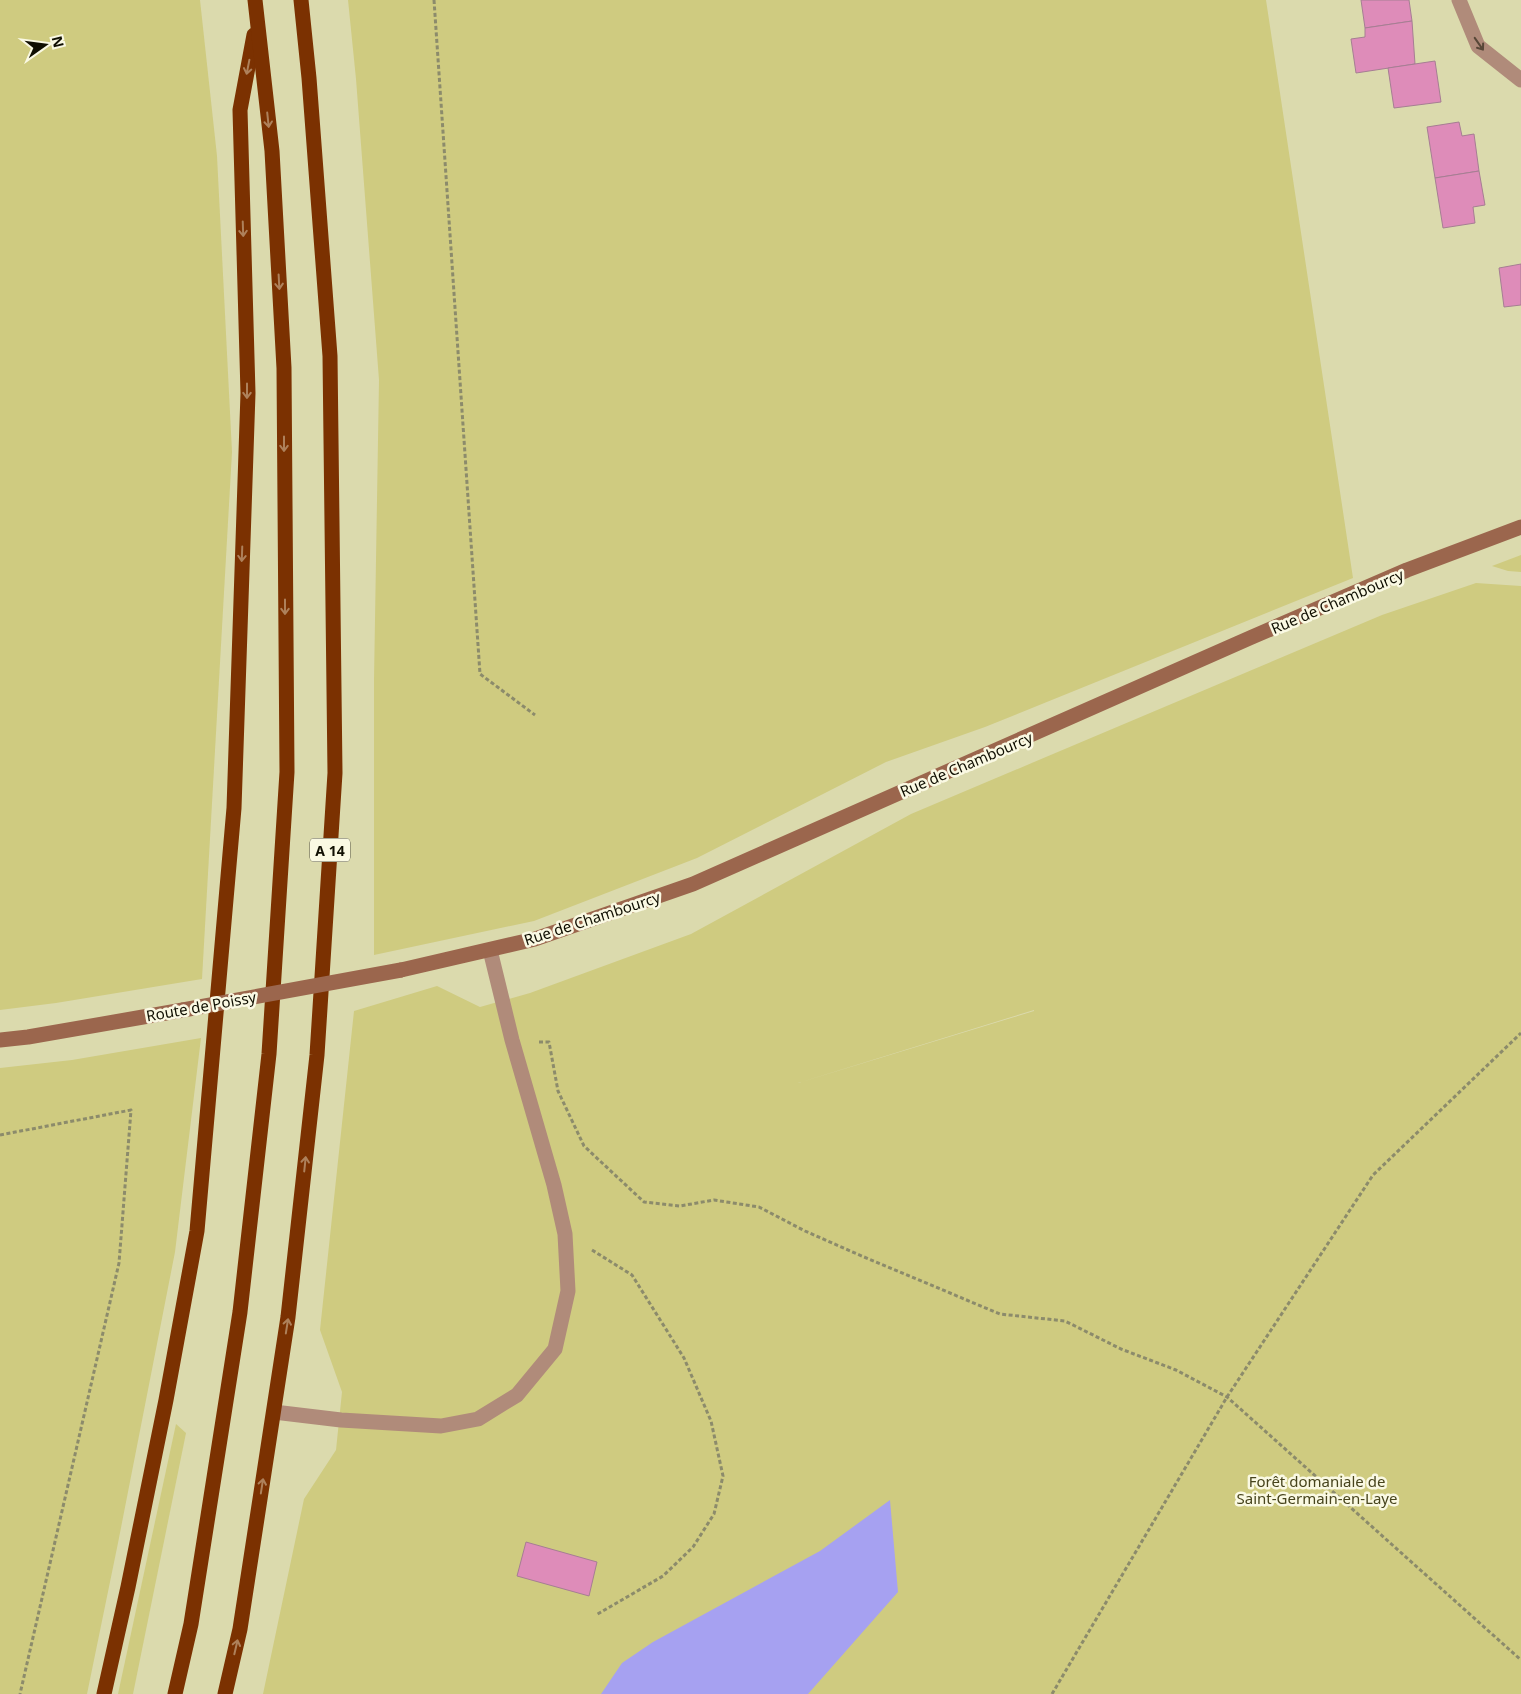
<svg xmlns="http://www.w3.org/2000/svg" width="1521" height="1694" font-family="'Noto Sans',sans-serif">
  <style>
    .green { fill: #cfcb80; fill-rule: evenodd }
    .water { fill: #a6a1f1 }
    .building { fill: #de8cb9; stroke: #a67e93 }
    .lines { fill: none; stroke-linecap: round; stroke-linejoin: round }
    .path { stroke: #8c8b6b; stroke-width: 3; stroke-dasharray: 4 2.5; stroke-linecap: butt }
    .lane { stroke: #b08b7a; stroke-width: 15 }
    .street { stroke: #b08b7a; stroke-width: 15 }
    .secondary { stroke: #9b664d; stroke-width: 15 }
    .highway { stroke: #7b3101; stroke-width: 15 }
    .secondary-bridge { stroke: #9b664d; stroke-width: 15 }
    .oneway { stroke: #584738 }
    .oneway2 { stroke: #ae815b }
    .labels { text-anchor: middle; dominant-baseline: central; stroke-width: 5; stroke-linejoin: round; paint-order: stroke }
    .shield { fill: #faf9e3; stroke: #565546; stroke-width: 1 }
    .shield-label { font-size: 14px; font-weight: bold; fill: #100f02 }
    .street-label { font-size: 15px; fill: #100f02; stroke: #faf9e3 }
    .park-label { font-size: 15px; fill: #47441d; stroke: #faf9e3 }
  </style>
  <rect width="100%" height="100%" fill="#dbdaad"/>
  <!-- green -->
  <g class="green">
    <polygon points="0,0 200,0 217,156 232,452 202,979 56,1003 0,1010"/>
    <polygon points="348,0 1266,0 1353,578 985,727 886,762 697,858 534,921 374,955 374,680 379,380 356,79"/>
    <polygon points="1521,555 1521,572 1508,571 1492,566"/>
    <path d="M 1476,583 L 1521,586 L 1521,1694 L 263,1694 L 304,1499 L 336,1450 L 342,1392 L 320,1330 L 354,1011 L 437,986 L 480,1007 L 530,993 L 691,934 L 911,814 L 1382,615 ZM 1034,1010 L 1034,1011 L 798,1083 Z"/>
    <polygon points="201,1038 175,1252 118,1543 87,1694 0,1694 0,1068 72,1060"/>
    <polygon points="176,1424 186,1433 133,1694 118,1694"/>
  </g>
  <!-- water -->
  <polygon class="water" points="890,1500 898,1592 808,1694 601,1694 622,1663 653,1642 820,1551"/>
  <!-- building -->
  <g class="building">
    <polygon points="1361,0 1409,0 1412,21 1365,28"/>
    <polygon points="1412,21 1415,64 1356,73 1351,39 1365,37 1365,28"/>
    <polygon points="1435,61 1441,102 1394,108 1388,68"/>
    <polygon points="1459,122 1462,136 1474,134 1479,171 1435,178 1427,127"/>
    <polygon points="1479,171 1485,205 1473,207 1475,223 1443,228 1435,178"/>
    <polygon points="1521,264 1521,305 1504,307 1499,268"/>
    <polygon points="526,1542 597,1562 589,1596 517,1576"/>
  </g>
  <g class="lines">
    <!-- path -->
    <g class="path">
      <polyline points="434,0 480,674 535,715"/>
      <polyline points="539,1042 549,1042 558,1091 584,1146 644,1202 680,1206 714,1200 759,1207 805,1231 857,1254 1000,1314 1065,1321 1121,1349 1176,1370 1227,1397 1521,1660"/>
      <polyline points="0,1135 131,1110 119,1263 20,1694"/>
      <polyline points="592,1250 632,1275 684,1358 711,1421 723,1476 714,1514 693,1547 663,1576 596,1615"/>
      <polyline points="1052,1694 1227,1397 1373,1175 1521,1033"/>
    </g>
    <!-- lane -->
    <polyline class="lane" points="274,1412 341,1420 441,1426 478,1419 517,1395 555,1349 568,1291 565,1234 554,1185 512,1040 490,950"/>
    <!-- street -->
    <polyline class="street" points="1459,0 1478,46 1521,80"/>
    <!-- secondary -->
    <g class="secondary">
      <polyline points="401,970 535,939 693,884 1252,637 1407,570 1521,527"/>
      <polyline points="0,1040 28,1037 183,1010"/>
    </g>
    <!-- highway -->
    <g class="highway">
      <polyline points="104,1694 128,1587 166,1400 197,1231 234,808 248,393 240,110 254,35"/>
      <polyline points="175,1694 191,1624 240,1312 269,1054 287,772 284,368 272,151 255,0"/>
      <polyline points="225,1694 240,1629 288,1317 317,1055 335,773 330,356 309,78 301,0"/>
    </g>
    <!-- secondary-bridge -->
    <polyline class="secondary-bridge" points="183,1010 401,970"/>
  </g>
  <!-- one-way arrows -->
  <defs><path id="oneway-shaft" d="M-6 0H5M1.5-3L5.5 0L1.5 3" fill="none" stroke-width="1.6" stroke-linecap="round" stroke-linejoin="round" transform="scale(1.25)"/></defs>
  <use class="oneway" href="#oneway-shaft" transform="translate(1479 44) rotate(55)"/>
  <g class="oneway2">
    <use href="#oneway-shaft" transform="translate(248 67) rotate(101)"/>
    <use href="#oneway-shaft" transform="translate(268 120) rotate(84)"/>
    <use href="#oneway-shaft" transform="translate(243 229) rotate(88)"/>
    <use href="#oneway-shaft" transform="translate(279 282) rotate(87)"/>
    <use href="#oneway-shaft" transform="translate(247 391) rotate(90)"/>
    <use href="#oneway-shaft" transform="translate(284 444) rotate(90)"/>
    <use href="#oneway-shaft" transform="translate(242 554) rotate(92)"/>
    <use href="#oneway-shaft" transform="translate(285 607) rotate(90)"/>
    <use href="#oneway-shaft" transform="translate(305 1164) rotate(-84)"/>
    <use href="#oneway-shaft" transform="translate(287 1326) rotate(-81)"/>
    <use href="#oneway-shaft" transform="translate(262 1486) rotate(-81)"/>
    <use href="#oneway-shaft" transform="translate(236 1647) rotate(-77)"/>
  </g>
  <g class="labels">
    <!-- shield labels -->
    <rect class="shield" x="310" y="838.5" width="40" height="23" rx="4"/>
    <g class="shield-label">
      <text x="330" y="850">A 14</text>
    </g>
    <!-- street labels -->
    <g class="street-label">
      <text transform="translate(1337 601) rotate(-23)">Rue de Chambourcy</text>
      <text transform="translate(966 764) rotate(-23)">Rue de Chambourcy</text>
      <text transform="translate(592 918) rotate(-18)">Rue de Chambourcy</text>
      <text transform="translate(201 1006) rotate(-10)">Route de Poissy</text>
    </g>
    <!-- park labels -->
    <g class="park-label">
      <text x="1317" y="1481">Forêt domaniale de<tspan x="1317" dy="17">Saint-Germain-en-Laye</tspan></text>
    </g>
  </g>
  <!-- north arrow -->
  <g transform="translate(45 45) rotate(76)" stroke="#faf9e3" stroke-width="4" paint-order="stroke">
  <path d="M0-4L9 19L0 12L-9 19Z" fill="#100f02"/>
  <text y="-8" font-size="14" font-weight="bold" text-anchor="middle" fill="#100f02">N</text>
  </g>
</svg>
